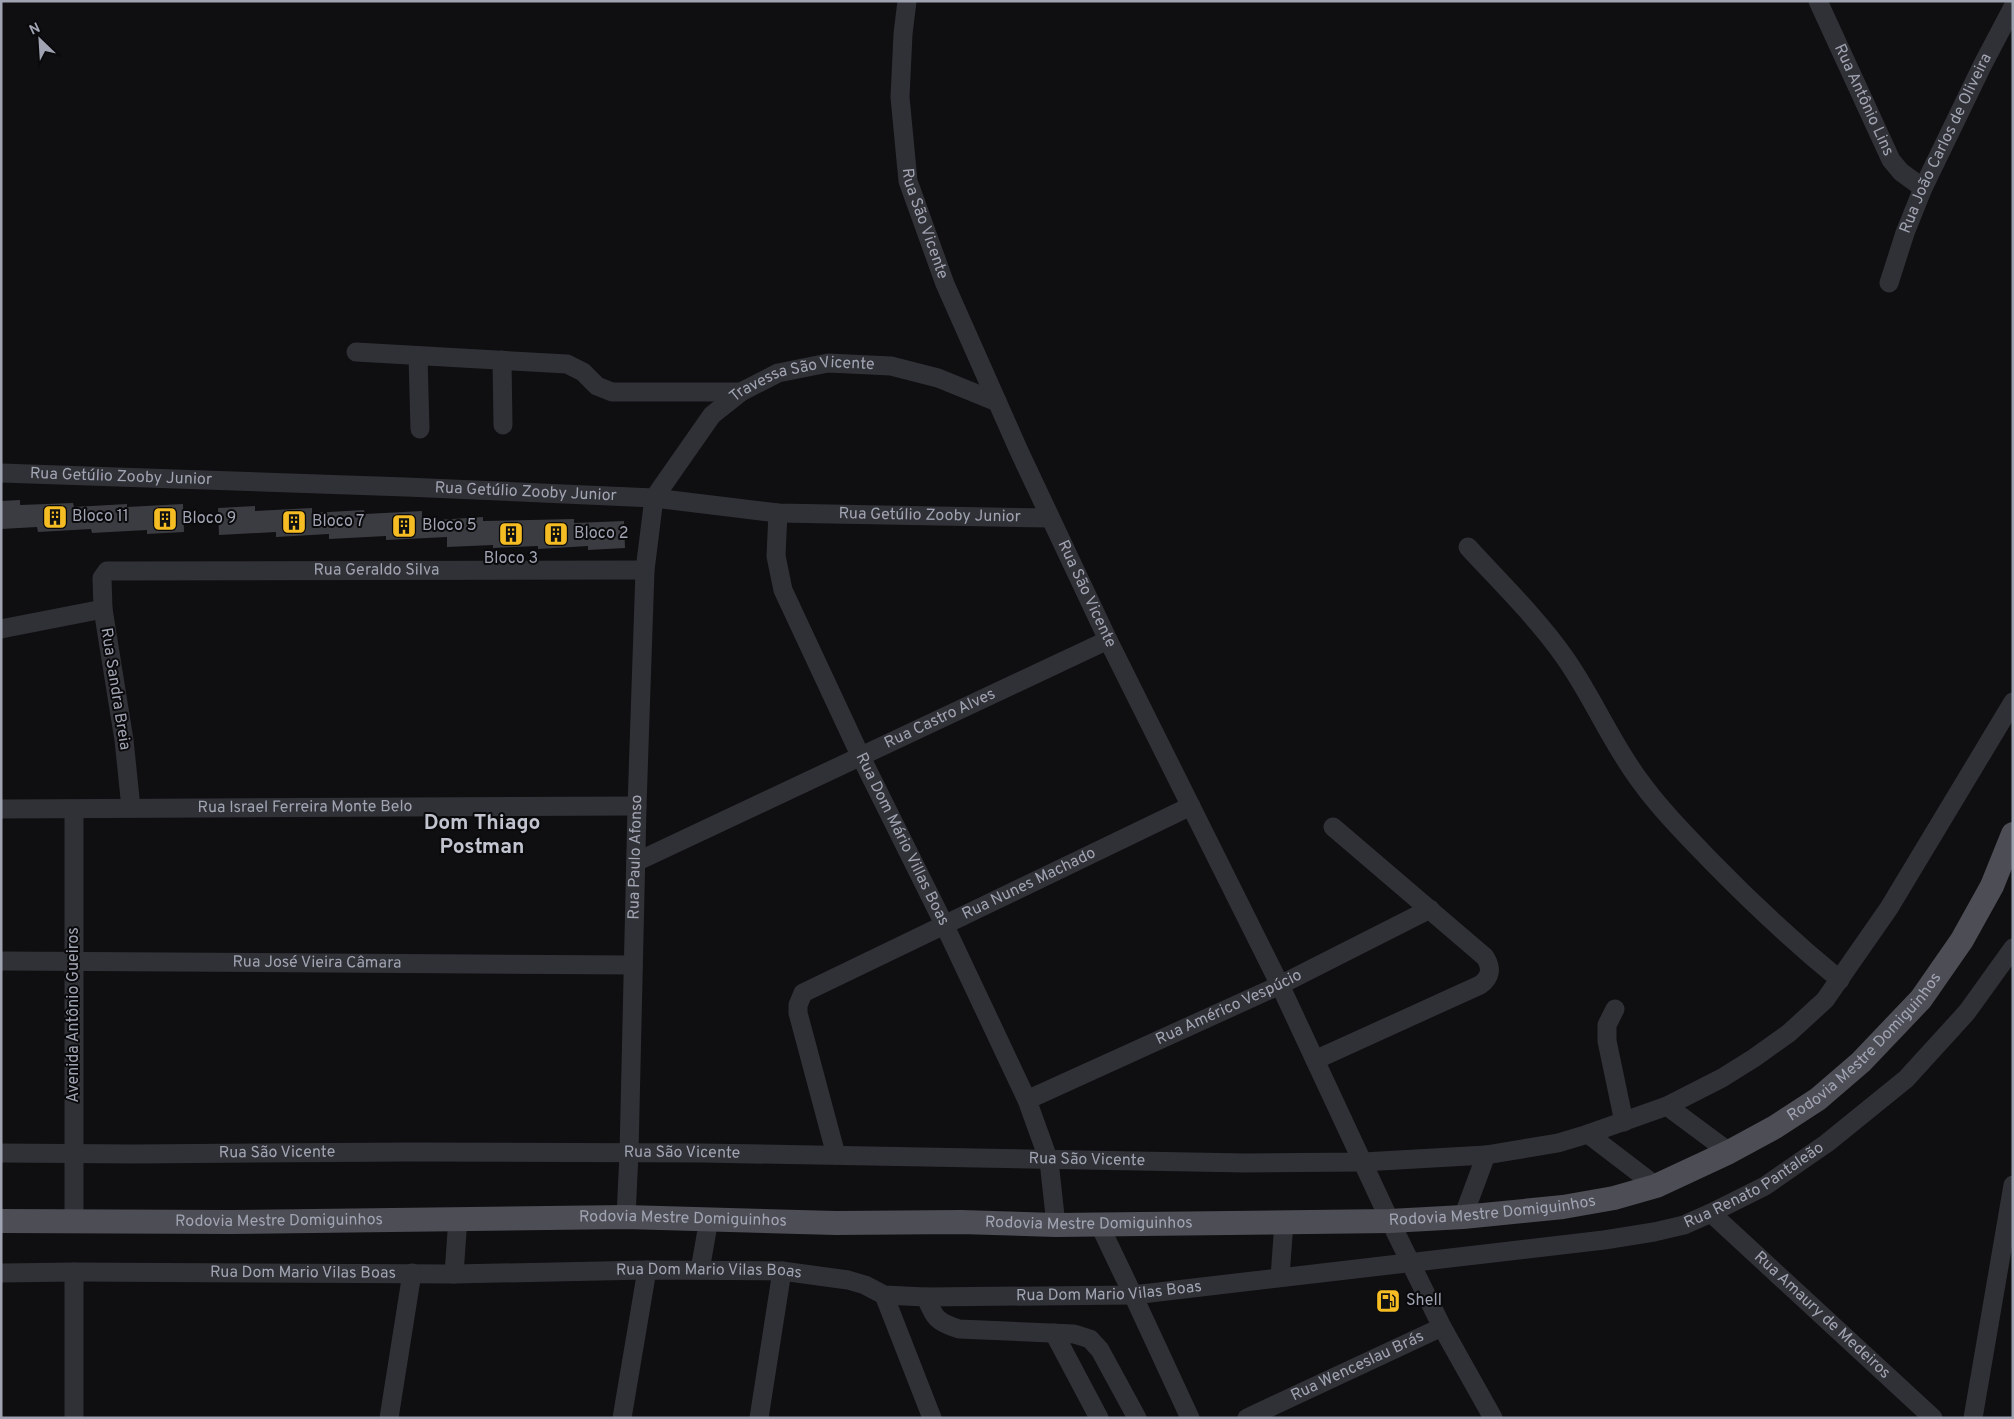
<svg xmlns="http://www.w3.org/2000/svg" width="2014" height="1419" font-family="Overpass,sans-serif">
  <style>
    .building { fill: #3b3c41 }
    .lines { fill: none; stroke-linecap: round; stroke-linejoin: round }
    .minor { stroke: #303136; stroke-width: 19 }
    .major { stroke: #4c4d55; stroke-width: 24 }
    .labels { text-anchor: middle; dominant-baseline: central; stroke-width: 4; stroke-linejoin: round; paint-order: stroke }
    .street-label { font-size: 16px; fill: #a0a4b2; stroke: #0a0a0c }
    .poi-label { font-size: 16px; fill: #a0a4b2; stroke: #0a0a0c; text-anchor: start }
    .district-label { font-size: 21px; font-weight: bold; fill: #c1c3ce; stroke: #0a0a0c }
  </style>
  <rect width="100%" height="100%" fill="#0f0f11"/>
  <!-- building -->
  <g class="building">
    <polygon points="20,500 20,505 73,503 74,507 127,504 127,507 183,504 184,532 147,534 147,530 92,533 91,529 38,532 37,527 1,529 1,501"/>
    <polygon points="255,506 255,511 312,508 312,513 364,510 365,514 422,511 422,521 483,517 483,521 574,519 574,523 624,521 625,548 588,550 588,546 538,549 538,546 493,548 493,545 447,547 447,537 386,540 386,536 329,539 329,534 276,537 276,532 219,535 218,508"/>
  </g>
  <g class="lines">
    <!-- minor -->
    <g class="minor">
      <path id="s1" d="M 907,1 L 903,34 L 900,97 L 908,181 L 945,284 L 1019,451 L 1108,640 L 1280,985 L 1390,1221 L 1442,1327 L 1493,1418"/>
      <path id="s2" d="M 1818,1 L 1891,160 L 1901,172 L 1923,188"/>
      <path id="s3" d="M 1889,283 L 1905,233 L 1923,188 L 1983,64 L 2013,7"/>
      <polyline points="356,352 567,364 583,372 597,386 612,392 741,392"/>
      <polyline points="418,356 420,429"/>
      <polyline points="502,360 503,425"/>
      <path id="s4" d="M 1,473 L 406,487 L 654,498 L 778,513 L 1049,518"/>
      <path id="s5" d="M 778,513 L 776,556 L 783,590 L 860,755 L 944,924 L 1027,1100 L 1049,1161 L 1056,1225"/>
      <path d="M 1468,547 C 1499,581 1537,618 1563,655 C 1592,695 1610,741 1640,781 C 1661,810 1687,836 1712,862 C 1753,904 1795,943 1840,980"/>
      <polyline points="1,629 103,609"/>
      <path id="s6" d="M 131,808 L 124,740 L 103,609 L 102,578 L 107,571 L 645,570"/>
      <path id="s7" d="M 1,809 L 637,806"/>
      <polyline points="74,809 74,1221"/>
      <path id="s8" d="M 636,862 L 1108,640"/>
      <path id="s9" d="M 1,961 L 633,965"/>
      <polyline points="1615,1009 1607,1025 1607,1041 1624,1122"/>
      <path d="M 1315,1060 L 1480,985 C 1491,977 1492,968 1485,957 L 1333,827"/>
      <path id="s10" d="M 1027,1100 L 1280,985 L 1430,909"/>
      <polyline points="1667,1106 1729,1152"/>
      <polyline points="1588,1134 1656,1186"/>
      <path id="s11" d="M 1,1153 L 134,1154 L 408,1152 L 703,1153 L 1245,1163 L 1363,1162 L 1486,1155 L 1558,1143 L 1588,1134 L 1667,1106 L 1722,1078 L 1754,1058 L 1789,1033 L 1825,1000 L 1889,908 L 2013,702"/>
      <path id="s12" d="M 836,1155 L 798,1013 L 798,1005 L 803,993 L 1191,806"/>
      <path id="s13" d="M 1711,1213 L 1933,1418"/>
      <path id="s14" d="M 626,1217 L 629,1153 L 637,806 L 645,570 L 654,498 L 712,415 L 741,392 L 778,373 L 828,363 L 891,366 L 938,378 L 997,402"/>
      <polyline points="1463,1217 1486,1155"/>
      <polyline points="1099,1224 1133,1295 1190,1418"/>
      <polyline points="700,1270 709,1219"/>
      <polyline points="74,1272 74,1418"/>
      <path id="s15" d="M 1,1273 L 74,1272 L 454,1274 L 647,1270 L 782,1271 L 848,1280 L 865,1285 L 884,1295 L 926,1297 L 1133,1295 L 1604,1240 L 1654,1232 L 1684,1225 L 1711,1213 L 1765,1186 L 1827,1143 L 1906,1079 L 1967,1012 L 2013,948"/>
      <polyline points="454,1274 458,1218"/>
      <polyline points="1280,1277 1284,1222"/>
      <polyline points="884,1295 932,1418"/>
      <path d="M 926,1297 C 934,1318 937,1322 959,1329 L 1074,1334 L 1090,1339 L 1100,1350 L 1137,1418"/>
      <polyline points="1054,1333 1099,1418"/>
      <polyline points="389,1418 412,1273"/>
      <polyline points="622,1418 647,1270"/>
      <polyline points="759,1418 782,1271"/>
      <path id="s16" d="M 1247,1418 L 1442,1327"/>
      <polyline points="1973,1418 2013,1185"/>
    </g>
    <!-- major -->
    <path class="major" id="s17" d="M 1,1221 L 231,1222 L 626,1217 L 836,1223 L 961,1222 L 1056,1225 L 1390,1221 L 1463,1217 L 1563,1207 L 1614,1198 L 1656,1186 L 1729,1152 L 1775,1127 L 1818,1099 L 1861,1062 L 1921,999 L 1962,940 L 1992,886 L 2013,834"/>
  </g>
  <!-- icons -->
  <defs>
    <symbol id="building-square" viewBox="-11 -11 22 22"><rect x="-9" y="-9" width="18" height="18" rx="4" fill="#f5bd23" stroke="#0a0a0c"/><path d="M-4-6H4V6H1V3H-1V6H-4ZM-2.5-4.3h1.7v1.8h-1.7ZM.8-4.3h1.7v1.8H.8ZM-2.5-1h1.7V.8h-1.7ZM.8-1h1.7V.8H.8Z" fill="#111"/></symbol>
    <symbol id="fuel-square" viewBox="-11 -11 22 22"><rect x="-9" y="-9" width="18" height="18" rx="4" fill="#f5bd23" stroke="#0a0a0c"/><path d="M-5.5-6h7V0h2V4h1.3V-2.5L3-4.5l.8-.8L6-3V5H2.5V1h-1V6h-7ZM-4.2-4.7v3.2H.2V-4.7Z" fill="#111"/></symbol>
  </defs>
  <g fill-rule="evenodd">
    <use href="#building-square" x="41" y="503" width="28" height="28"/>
    <use href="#building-square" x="151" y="505" width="28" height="28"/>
    <use href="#building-square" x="280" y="508" width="28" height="28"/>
    <use href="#building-square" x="390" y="512" width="28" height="28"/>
    <use href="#building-square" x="497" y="520" width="28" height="28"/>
    <use href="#building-square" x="542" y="520" width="28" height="28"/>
    <use href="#fuel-square" x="1374" y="1287" width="28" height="28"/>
  </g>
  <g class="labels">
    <!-- street labels -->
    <g class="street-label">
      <text stroke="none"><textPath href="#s2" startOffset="109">Rua Antônio Lins</textPath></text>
      <text stroke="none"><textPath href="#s3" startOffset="151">Rua João Carlos de Oliveira</textPath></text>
      <text stroke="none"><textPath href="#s1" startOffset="226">Rua São Vicente</textPath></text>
      <text stroke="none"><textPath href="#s14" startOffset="922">Travessa São Vicente</textPath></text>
      <text stroke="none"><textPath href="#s4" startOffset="120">Rua Getúlio Zooby Junior</textPath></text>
      <text stroke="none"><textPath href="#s4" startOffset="525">Rua Getúlio Zooby Junior</textPath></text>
      <text stroke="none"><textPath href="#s4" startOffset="930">Rua Getúlio Zooby Junior</textPath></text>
      <text stroke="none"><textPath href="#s6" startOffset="510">Rua Geraldo Silva</textPath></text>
      <text stroke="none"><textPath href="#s1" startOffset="631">Rua São Vicente</textPath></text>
      <text transform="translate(115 689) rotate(81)">Rua Sandra Breia</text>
      <text stroke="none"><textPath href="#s8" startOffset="336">Rua Castro Alves</textPath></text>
      <text stroke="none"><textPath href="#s7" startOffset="304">Rua Israel Ferreira Monte Belo</textPath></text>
      <text stroke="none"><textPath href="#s5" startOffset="354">Rua Dom Mário Villas Boas</textPath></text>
      <text stroke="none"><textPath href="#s14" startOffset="360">Rua Paulo Afonso</textPath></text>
      <text stroke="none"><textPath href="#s12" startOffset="419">Rua Nunes Machado</textPath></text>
      <text stroke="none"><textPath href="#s9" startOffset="316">Rua José Vieira Câmara</textPath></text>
      <text stroke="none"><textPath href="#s10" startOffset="222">Rua Américo Vespúcio</textPath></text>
      <text transform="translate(74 1015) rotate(-90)">Avenida Antônio Gueiros</text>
      <text stroke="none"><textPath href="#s17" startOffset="1912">Rodovia Mestre Domiguinhos</textPath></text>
      <text stroke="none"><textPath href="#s11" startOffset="276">Rua São Vicente</textPath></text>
      <text stroke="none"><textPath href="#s11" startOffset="681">Rua São Vicente</textPath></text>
      <text stroke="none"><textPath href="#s11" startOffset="1086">Rua São Vicente</textPath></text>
      <text stroke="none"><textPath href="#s15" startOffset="1772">Rua Renato Pantaleão</textPath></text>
      <text stroke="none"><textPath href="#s17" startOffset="1492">Rodovia Mestre Domiguinhos</textPath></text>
      <text stroke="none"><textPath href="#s17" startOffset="682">Rodovia Mestre Domiguinhos</textPath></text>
      <text stroke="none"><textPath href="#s17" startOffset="278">Rodovia Mestre Domiguinhos</textPath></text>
      <text stroke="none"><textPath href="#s17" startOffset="1088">Rodovia Mestre Domiguinhos</textPath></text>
      <text stroke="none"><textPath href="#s15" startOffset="302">Rua Dom Mario Vilas Boas</textPath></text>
      <text stroke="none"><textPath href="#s15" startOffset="708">Rua Dom Mario Vilas Boas</textPath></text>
      <text stroke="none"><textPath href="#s15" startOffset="1112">Rua Dom Mario Vilas Boas</textPath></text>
      <text stroke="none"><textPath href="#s13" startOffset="151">Rua Amaury de Medeiros</textPath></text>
      <text stroke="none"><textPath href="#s16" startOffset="122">Rua Wenceslau Brás</textPath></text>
    </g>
    <!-- poi labels -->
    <g class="poi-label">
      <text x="72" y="517">Bloco 11</text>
      <text x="182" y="519">Bloco 9</text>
      <text x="312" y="522">Bloco 7</text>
      <text x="422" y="526">Bloco 5</text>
      <text x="574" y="534">Bloco 2</text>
      <text x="511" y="559" text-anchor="middle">Bloco 3</text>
      <text x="1406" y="1301">Shell</text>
    </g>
    <!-- district labels -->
    <g class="district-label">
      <text x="482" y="823">Dom Thiago<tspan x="482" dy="24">Postman</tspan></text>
    </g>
  </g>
  <!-- border -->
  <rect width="2014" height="1419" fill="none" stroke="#a0a4b2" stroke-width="5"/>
  <!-- north arrow -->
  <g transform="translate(40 40) rotate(335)" stroke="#0a0a0c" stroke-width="4" paint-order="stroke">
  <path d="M0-4L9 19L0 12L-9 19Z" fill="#a0a4b2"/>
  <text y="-8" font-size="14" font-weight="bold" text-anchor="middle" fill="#a0a4b2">N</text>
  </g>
</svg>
